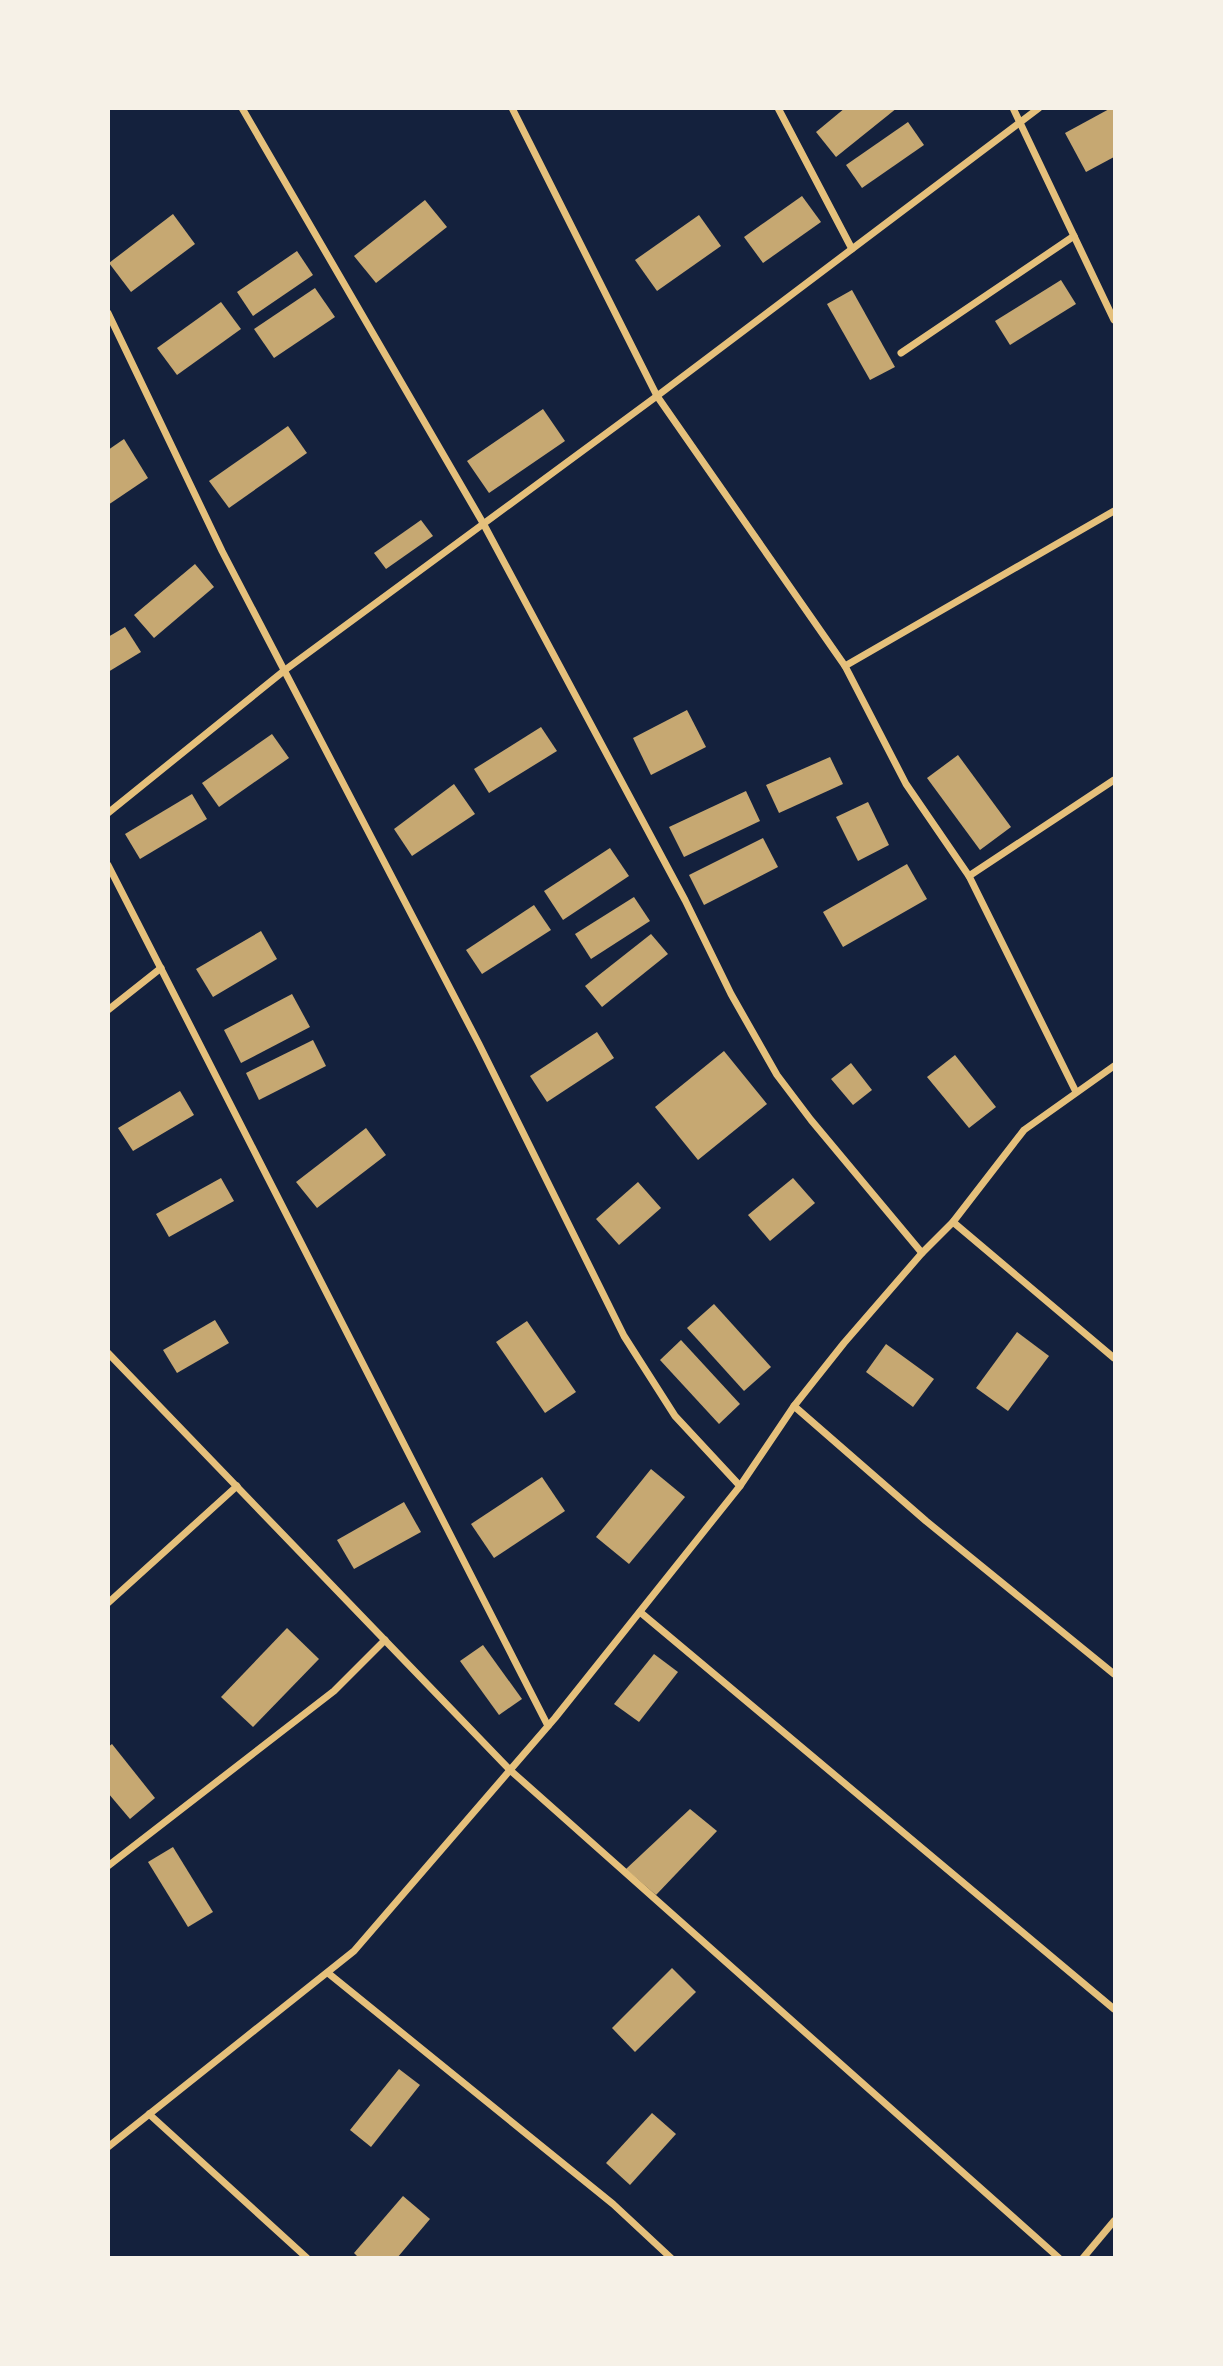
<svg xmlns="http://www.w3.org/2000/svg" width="1223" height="2366" font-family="Cabin,sans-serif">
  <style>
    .building { fill: #c6a872 }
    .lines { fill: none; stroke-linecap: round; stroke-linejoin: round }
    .minor { stroke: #e5c07b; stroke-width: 7 }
  </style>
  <rect width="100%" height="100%" fill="#14213d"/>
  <!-- building -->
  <g class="building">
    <polygon points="845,108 897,108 836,157 816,132"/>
    <polygon points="1111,108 1114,108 1114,157 1086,172 1065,133"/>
    <polygon points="908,122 924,145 862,188 846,165"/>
    <polygon points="802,196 821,222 763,263 744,237"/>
    <polygon points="425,200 447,227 376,283 354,256"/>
    <polygon points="173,214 195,244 131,292 109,263"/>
    <polygon points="699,215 721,246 657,291 635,260"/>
    <polygon points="297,251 313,275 253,316 237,292"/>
    <polygon points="1061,280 1076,304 1010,345 995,321"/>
    <polygon points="315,288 335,317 274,358 254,329"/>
    <polygon points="852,290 895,367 870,380 827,304"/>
    <polygon points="221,302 241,329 177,375 157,348"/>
    <polygon points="543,409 565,441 489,493 467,461"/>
    <polygon points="288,426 307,453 229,508 209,481"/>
    <polygon points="124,439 148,478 108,505 108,450"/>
    <polygon points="421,520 433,536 386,569 374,553"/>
    <polygon points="195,564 214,587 154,638 134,615"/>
    <polygon points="125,627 141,652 108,672 108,637"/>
    <polygon points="687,710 706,747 651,775 633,738"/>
    <polygon points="541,727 557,751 489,793 474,769"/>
    <polygon points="272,734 289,758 219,807 202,783"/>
    <polygon points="958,755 1011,827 980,850 927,778"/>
    <polygon points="830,757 843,784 779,813 766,785"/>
    <polygon points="454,784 475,814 412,856 394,829"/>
    <polygon points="746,791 760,821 684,857 669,827"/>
    <polygon points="192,794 207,819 140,859 125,834"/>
    <polygon points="868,802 889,845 858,861 836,817"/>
    <polygon points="763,838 778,867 704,905 689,875"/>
    <polygon points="610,848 629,876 563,920 544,891"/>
    <polygon points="907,864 927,899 843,947 823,912"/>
    <polygon points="634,897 650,921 591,959 575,934"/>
    <polygon points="534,905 551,930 482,974 466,950"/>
    <polygon points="261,931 277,959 213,997 196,969"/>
    <polygon points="651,934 668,954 602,1007 585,986"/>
    <polygon points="292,994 310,1027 241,1063 224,1030"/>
    <polygon points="597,1032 614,1058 547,1102 530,1076"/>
    <polygon points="313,1040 326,1066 259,1100 246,1073"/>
    <polygon points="724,1051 767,1104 698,1160 655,1107"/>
    <polygon points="955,1055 996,1107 969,1128 927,1077"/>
    <polygon points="851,1063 872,1090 853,1105 831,1079"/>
    <polygon points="180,1091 194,1115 133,1151 118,1128"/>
    <polygon points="366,1128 386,1155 317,1208 296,1182"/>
    <polygon points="221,1178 234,1201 169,1237 156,1214"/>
    <polygon points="793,1178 815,1203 770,1241 748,1215"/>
    <polygon points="638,1182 661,1208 619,1245 596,1219"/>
    <polygon points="714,1304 771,1367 744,1391 687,1328"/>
    <polygon points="215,1320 229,1343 177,1373 163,1350"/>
    <polygon points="527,1321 576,1392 545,1413 496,1342"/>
    <polygon points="1017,1332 1049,1356 1008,1411 976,1388"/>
    <polygon points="681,1340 740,1404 719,1424 660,1360"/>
    <polygon points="886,1344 934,1379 913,1407 866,1372"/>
    <polygon points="651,1469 685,1497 629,1564 596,1537"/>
    <polygon points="542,1477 565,1511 494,1558 471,1524"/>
    <polygon points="404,1502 421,1532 354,1569 337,1540"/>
    <polygon points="287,1628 319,1659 253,1727 221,1697"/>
    <polygon points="483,1645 522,1699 499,1715 460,1661"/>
    <polygon points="654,1654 678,1672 639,1722 614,1704"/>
    <polygon points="112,1744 155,1798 130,1819 108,1793 108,1747"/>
    <polygon points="690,1809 717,1831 656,1895 626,1869"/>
    <polygon points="173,1847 213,1912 188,1927 148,1862"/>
    <polygon points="672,1968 696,1992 635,2052 612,2028"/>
    <polygon points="399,2069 420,2085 371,2147 350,2130"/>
    <polygon points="652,2113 676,2134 630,2185 606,2163"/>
    <polygon points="403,2196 430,2219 397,2258 359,2258 354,2253"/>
  </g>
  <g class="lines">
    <!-- minor -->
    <g class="minor">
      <polyline points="242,108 483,523 685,900 731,994 777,1075 811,1120 922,1253"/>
      <polyline points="512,108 657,396 845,666 906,784 969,876 1076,1092"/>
      <polyline points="778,108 852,249"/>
      <polyline points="1013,108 1114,320"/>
      <polyline points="108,313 222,551 479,1044 624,1336 675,1416 740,1486"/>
      <polyline points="901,353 1074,236"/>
      <polyline points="845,666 1114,511"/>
      <polyline points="108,813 285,670 657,396 1039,108"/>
      <polyline points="108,865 548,1726"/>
      <polyline points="969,876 1114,780"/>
      <polyline points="108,1010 161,968"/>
      <polyline points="953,1222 1114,1358"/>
      <polyline points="108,1353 510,1770 1059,2258"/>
      <polyline points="794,1406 926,1521 1114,1674"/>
      <polyline points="108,1603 237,1486"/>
      <polyline points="640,1612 1114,2009"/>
      <polyline points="108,1866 334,1691 385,1640"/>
      <polyline points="328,1973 613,2204 671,2258"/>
      <polyline points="149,2114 307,2258"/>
      <polyline points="108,2147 354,1951 555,1718 740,1486 794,1406 844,1343 922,1253 953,1222 1024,1130 1114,1066"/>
      <polyline points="1083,2258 1114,2221"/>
    </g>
  </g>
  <!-- border -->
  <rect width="1223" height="2366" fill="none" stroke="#f6f1e7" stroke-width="220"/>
</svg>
